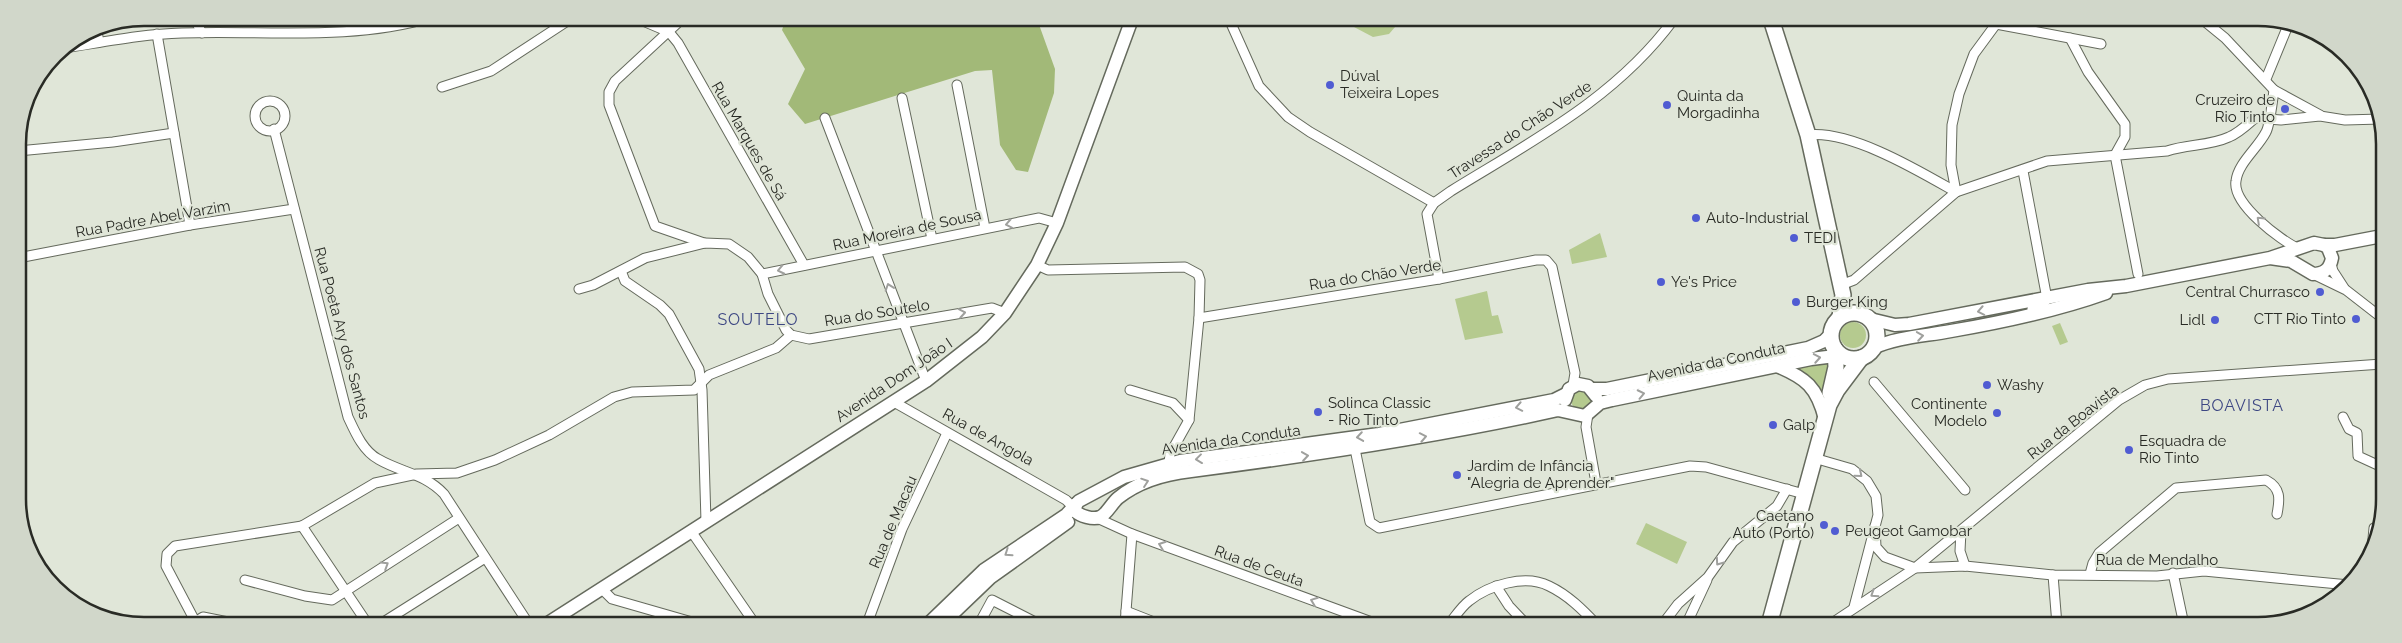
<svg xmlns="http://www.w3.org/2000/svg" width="2402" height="643" font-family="Raleway,sans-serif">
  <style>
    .green { fill: #b5ca8f }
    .forest { fill: #a2b978 }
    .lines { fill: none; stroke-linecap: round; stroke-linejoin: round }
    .street-casing { stroke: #656a5d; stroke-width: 11 }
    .secondary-casing { stroke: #656a5d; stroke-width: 15 }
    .primary-casing { stroke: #656a5d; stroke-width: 18 }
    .street { stroke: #fff; stroke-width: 9 }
    .secondary { stroke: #fff; stroke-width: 12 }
    .primary { stroke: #fff; stroke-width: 15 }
    .oneway { stroke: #9fa09d }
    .poi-dot { fill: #505cd2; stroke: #e0e6d8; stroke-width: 2 }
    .labels { text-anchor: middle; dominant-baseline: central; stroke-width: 4.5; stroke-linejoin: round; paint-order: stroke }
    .poi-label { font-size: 15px; fill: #292b25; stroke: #e0e6d8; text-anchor: start }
    .street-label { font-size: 15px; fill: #292b25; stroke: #e0e6d8 }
    .neighbourhood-label { font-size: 16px; letter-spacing: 1px; fill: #3d4783; stroke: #e0e6d8 }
    .rim { fill: none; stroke: #292b25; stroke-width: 2.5 }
  </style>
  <rect width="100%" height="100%" fill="#e0e6d8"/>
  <!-- green -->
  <g class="green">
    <polygon points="1346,19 1402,19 1389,34 1373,37 1354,27"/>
    <polygon points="1600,233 1607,257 1572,264 1569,250"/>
    <polygon points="1487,291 1492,316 1498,315 1503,333 1465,340 1455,299"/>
    <circle cx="1853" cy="335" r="13"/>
    <polygon points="2060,323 2068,342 2060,345 2052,326"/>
    <polygon points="1831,362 1823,397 1814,381 1795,367"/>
    <circle cx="1581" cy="400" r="10"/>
    <polygon points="1646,523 1687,542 1677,564 1636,544"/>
  </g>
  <!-- forest -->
  <polygon class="forest" points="786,18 1037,19 1055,69 1054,93 1028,172 1016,170 1000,145 992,70 975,71 805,124 788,104 805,69 782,30"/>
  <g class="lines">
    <defs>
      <g id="street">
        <polyline points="194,18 202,33"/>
        <polyline points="636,18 669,32 678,43 804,265"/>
        <polyline points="683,18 615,81 609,92 609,105 655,226 704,243"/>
        <polyline points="1229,19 1259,86 1288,117 1310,132 1434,203"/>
        <polyline points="2203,20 2225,38 2274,90 2320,115"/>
        <polyline points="1996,24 2101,44"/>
        <polyline points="96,27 99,42"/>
        <polyline points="157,34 190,225"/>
        <polyline points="2070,38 2088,72 2125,124 2125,137 2115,155 2138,274"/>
        <path d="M 65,48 C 104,42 142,34 182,33 C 262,30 352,41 429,18"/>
        <polyline points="2266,79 2289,23"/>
        <polyline points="957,85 985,228"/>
        <polyline points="442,87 491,71 572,18"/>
        <path d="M 2274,90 C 2273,98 2269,127 2266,132 C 2258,148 2238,163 2236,181 C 2232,204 2280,240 2299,249"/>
        <polyline points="902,98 932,239"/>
        <circle cx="270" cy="116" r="15"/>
        <polyline points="825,118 926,381"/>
        <path d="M 274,129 L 348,417 C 355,432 363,451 378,459 C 402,473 424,473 444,494 L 528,623"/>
        <path d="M 1808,135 C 1851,130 1919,171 1956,192"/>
        <polyline points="18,151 113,142 174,133"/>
        <polyline points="2023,171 2047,299 2041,307 2032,309"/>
        <polyline points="1956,192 1951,165 1952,125 1959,94 1974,54 1999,20"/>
        <polyline points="18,258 190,225 294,209"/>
        <polyline points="2331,264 2333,271 2344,288"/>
        <polyline points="1037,265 1048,270 1185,267 1198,274 1200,280 1199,318 1189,420 1170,454 1169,463"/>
        <polyline points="621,271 625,281 660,305 669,314 699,369 702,390 706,521"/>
        <polyline points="762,274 1039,218 1057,223"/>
        <polyline points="2313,274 2346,290 2382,318"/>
        <path d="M 1439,279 L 1427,214 L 1434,203 L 1451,191 C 1532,141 1616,98 1674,19"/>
        <path d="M 1841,285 L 1854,280 L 1956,192 L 2047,161 L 2167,151 C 2187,144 2210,146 2229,137 C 2239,133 2247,125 2255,118 L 2281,120 L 2320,116 L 2345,120 L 2381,119"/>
        <polyline points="579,289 593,285 645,258 705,243 729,244 748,257 762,274 768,294 786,330 791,335 809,339 992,308 1005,313"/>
        <polyline points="1199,318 1439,279 1536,260 1546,260 1552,267 1575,373 1573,385"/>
        <polyline points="1874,382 1965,490"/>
        <polyline points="1130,390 1173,403 1189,420"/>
        <polyline points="894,402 1066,500 1074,508"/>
        <polyline points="1588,414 1586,427 1596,483"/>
        <polyline points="2343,417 2349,429 2357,433 2358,456 2382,467"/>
        <polyline points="1355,449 1370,522 1379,528 1690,466 1706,467 1804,494"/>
        <polyline points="1814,458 1852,469 1867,481 1876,496 1878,515 1854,607"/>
        <polyline points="1097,518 1132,534 1377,624"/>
        <polyline points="302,526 375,483 417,474 457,473 495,460 549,435 614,397 632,392 694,390 709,375 776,348 791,335"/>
        <polyline points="1875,526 1876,547 1885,557 1915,568 1965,566 2053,575 2157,576 2204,571 2349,585"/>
        <polyline points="691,531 755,624"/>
        <polyline points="1961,531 1960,551 1965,566"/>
        <polyline points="2372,549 2374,528 2382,525"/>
        <polyline points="2173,573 2184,625"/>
        <path d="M 2090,574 L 2093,563 L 2099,553 L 2176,488 L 2266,480 C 2281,488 2280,499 2277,514"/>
        <polyline points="2053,575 2057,625"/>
        <polyline points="245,580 305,596 332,600 459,518"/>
        <polyline points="1496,586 1509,606 1526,624"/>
        <polyline points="602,589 612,599 699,624"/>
        <polyline points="1126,611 1159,624"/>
        <polyline points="195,621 166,566 167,554 175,546 302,526 367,623"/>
        <polyline points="193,623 203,617 233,623"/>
        <polyline points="382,623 485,558"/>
        <polyline points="867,624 902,529 947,433"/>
        <polyline points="979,624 992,600 1039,624"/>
        <polyline points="1125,624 1132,534"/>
        <path d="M 1449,624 C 1455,617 1461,607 1469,601 C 1489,585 1525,574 1549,586 C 1568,595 1583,610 1597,625"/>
        <polyline points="1662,625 1678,604 1708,577 1733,542 1777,506 1787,489"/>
        <polyline points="1686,625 1707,580"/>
        <polyline points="1829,625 1915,568 2119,400 2145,385 2168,379 2382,364"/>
      </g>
      <g id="secondary">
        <polyline points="2324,245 2335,245 2382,236"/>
        <path d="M 1870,319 L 1895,325 L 1909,324 L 2088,290 L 2126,286 L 2270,258 L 2314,243 L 2324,245 L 2328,248 L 2332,258 C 2330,269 2324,274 2313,274 L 2291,261 L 2270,258"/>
        <path d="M 1873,348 C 1897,337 1925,336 1951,331 C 2003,322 2056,311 2106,293"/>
        <path d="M 1777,366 C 1806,378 1817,387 1825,419"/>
        <polyline points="1593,389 1607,389 1808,348 1824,341 1830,335"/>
        <polyline points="1565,400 1569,389 1578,384 1588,386 1596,396"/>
        <path d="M 1076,504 L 1075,511 C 1080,516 1093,520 1100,517 C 1106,515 1112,503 1118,498 C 1139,481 1164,474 1191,471 C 1315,455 1437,437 1558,410 L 1585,416 L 1600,403 L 1612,400 L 1811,359 L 1835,356 L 1846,358"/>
        <polyline points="548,623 926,381 982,337 1005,313 1037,265 1057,223 1132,19"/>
        <polyline points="928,624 984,570 1066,515 1079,501 1124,477 1180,461 1379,434 1554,400 1566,394"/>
        <polyline points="942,624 990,578 1068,522"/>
      </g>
      <g id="primary">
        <polyline points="1771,19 1808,135 1843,295 1840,317"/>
        <circle cx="1854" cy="336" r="23"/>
        <polyline points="1830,393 1836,367 1835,349"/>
        <polyline points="1769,625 1829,405 1837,390 1861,358"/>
      </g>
    </defs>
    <!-- street casing -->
    <use href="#street" class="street-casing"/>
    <!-- secondary casing -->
    <use href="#secondary" class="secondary-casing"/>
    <!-- primary casing -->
    <use href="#primary" class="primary-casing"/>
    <!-- street -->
    <use href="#street" class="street"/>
    <!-- secondary -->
    <use href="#secondary" class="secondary"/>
    <!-- primary -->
    <use href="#primary" class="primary"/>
  </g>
  <!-- one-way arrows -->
  <defs><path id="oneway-chevron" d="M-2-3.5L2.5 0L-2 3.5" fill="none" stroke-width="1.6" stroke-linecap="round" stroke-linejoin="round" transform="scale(1.25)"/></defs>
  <g class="oneway">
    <use href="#oneway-chevron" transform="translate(2260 220) rotate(-137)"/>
    <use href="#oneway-chevron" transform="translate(1009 224) rotate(169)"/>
    <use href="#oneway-chevron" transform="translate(781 270) rotate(168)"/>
    <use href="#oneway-chevron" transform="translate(889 287) rotate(-109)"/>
    <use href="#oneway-chevron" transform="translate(1981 311) rotate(169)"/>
    <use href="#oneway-chevron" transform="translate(962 313) rotate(-10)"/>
    <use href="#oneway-chevron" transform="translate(1920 336) rotate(-9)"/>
    <use href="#oneway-chevron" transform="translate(1817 358) rotate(-10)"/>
    <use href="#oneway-chevron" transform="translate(1641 394) rotate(-12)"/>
    <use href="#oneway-chevron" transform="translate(1519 407) rotate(169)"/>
    <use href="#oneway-chevron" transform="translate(1360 437) rotate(171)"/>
    <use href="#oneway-chevron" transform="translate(1423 437) rotate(-11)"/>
    <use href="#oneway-chevron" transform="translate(1305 456) rotate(-8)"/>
    <use href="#oneway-chevron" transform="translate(1199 459) rotate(173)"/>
    <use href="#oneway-chevron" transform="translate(1859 474) rotate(40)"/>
    <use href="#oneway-chevron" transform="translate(1145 482) rotate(-19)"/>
    <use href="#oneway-chevron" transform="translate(1162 545) rotate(-160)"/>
    <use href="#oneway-chevron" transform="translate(1008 553) rotate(146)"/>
    <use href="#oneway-chevron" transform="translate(1719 562) rotate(125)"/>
    <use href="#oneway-chevron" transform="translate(385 565) rotate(-32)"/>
    <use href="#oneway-chevron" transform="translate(1874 594) rotate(147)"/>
    <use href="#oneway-chevron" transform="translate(1314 601) rotate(-159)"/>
  </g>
  <!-- markers -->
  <g class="poi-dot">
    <circle cx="1330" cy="85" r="5"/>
    <circle cx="1667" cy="105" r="5"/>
    <circle cx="2285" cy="109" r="5"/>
    <circle cx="1696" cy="218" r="5"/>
    <circle cx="1794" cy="238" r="5"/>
    <circle cx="1661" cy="282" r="5"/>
    <circle cx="2320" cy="292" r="5"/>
    <circle cx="1796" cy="302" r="5"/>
    <circle cx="2356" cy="319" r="5"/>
    <circle cx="2215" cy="320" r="5"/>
    <circle cx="1987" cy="385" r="5"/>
    <circle cx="1318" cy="412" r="5"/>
    <circle cx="1997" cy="413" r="5"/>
    <circle cx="1773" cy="425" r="5"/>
    <circle cx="2129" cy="450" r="5"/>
    <circle cx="1457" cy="475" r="5"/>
    <circle cx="1824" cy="525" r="5"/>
    <circle cx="1835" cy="531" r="5"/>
  </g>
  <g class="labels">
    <!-- poi labels -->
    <g class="poi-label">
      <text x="1340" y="76">Dúval<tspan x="1340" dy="17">Teixeira Lopes</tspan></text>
      <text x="1677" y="96">Quinta da<tspan x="1677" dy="17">Morgadinha</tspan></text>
      <text x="2275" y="100" text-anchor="end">Cruzeiro de<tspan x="2275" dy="17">Rio Tinto</tspan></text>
      <text x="1706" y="218">Auto-Industrial</text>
      <text x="1804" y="238">TEDI</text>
      <text x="1671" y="282">Ye's Price</text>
      <text x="2310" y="292" text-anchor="end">Central Churrasco</text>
      <text x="1806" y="302">Burger King</text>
      <text x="2346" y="319" text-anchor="end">CTT Rio Tinto</text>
      <text x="2205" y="320" text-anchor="end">Lidl</text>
      <text x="1997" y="385">Washy</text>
      <text x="1328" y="403">Solinca Classic<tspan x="1328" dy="17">- Rio Tinto</tspan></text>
      <text x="1987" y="404" text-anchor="end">Continente<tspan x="1987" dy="17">Modelo</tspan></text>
      <text x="1783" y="425">Galp</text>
      <text x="2139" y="441">Esquadra de<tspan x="2139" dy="17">Rio Tinto</tspan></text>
      <text x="1467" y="466">Jardim de Infância<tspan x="1467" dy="17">"Alegria de Aprender"</tspan></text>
      <text x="1814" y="516" text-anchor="end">Caetano<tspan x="1814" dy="17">Auto (Porto)</tspan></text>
      <text x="1845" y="531">Peugeot Gamobar</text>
    </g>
    <!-- street labels -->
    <g class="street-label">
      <text transform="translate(1520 130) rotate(-33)">Travessa do Chão Verde</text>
      <text transform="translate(749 141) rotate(60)">Rua Marques de Sá</text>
      <text transform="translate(153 219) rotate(-10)">Rua Padre Abel Varzim</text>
      <text transform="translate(907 230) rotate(-12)">Rua Moreira de Sousa</text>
      <text transform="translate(1375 275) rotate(-9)">Rua do Chão Verde</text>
      <text transform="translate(877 313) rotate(-9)">Rua do Soutelo</text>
      <text transform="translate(342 333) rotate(75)">Rua Poeta Ary dos Santos</text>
      <text transform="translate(1716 362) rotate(-12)">Avenida da Conduta</text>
      <text transform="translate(894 380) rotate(-34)">Avenida Dom João I</text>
      <text transform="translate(2073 422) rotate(-38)">Rua da Boavista</text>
      <text transform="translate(988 437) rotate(29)">Rua de Angola</text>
      <text transform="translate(1231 440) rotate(-8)">Avenida da Conduta</text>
      <text transform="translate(893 522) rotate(-67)">Rua de Macau</text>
      <text x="2157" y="560">Rua de Mendalho</text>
      <text transform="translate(1259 566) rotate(20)">Rua de Ceuta</text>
    </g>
    <!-- neighbourhood labels -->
    <g class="neighbourhood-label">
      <text x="758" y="319">SOUTELO</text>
      <text x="2242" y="405">BOAVISTA</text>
    </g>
  </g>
  <!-- crop -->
  <path d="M0 0H2402V643H0ZM144 26H2258A118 118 0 0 1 2376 144V499A118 118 0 0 1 2258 617H144A118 118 0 0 1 26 499V144A118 118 0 0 1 144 26Z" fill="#d1d7ca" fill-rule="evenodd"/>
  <path class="rim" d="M144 26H2258A118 118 0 0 1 2376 144V499A118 118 0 0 1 2258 617H144A118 118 0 0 1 26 499V144A118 118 0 0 1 144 26Z"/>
</svg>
